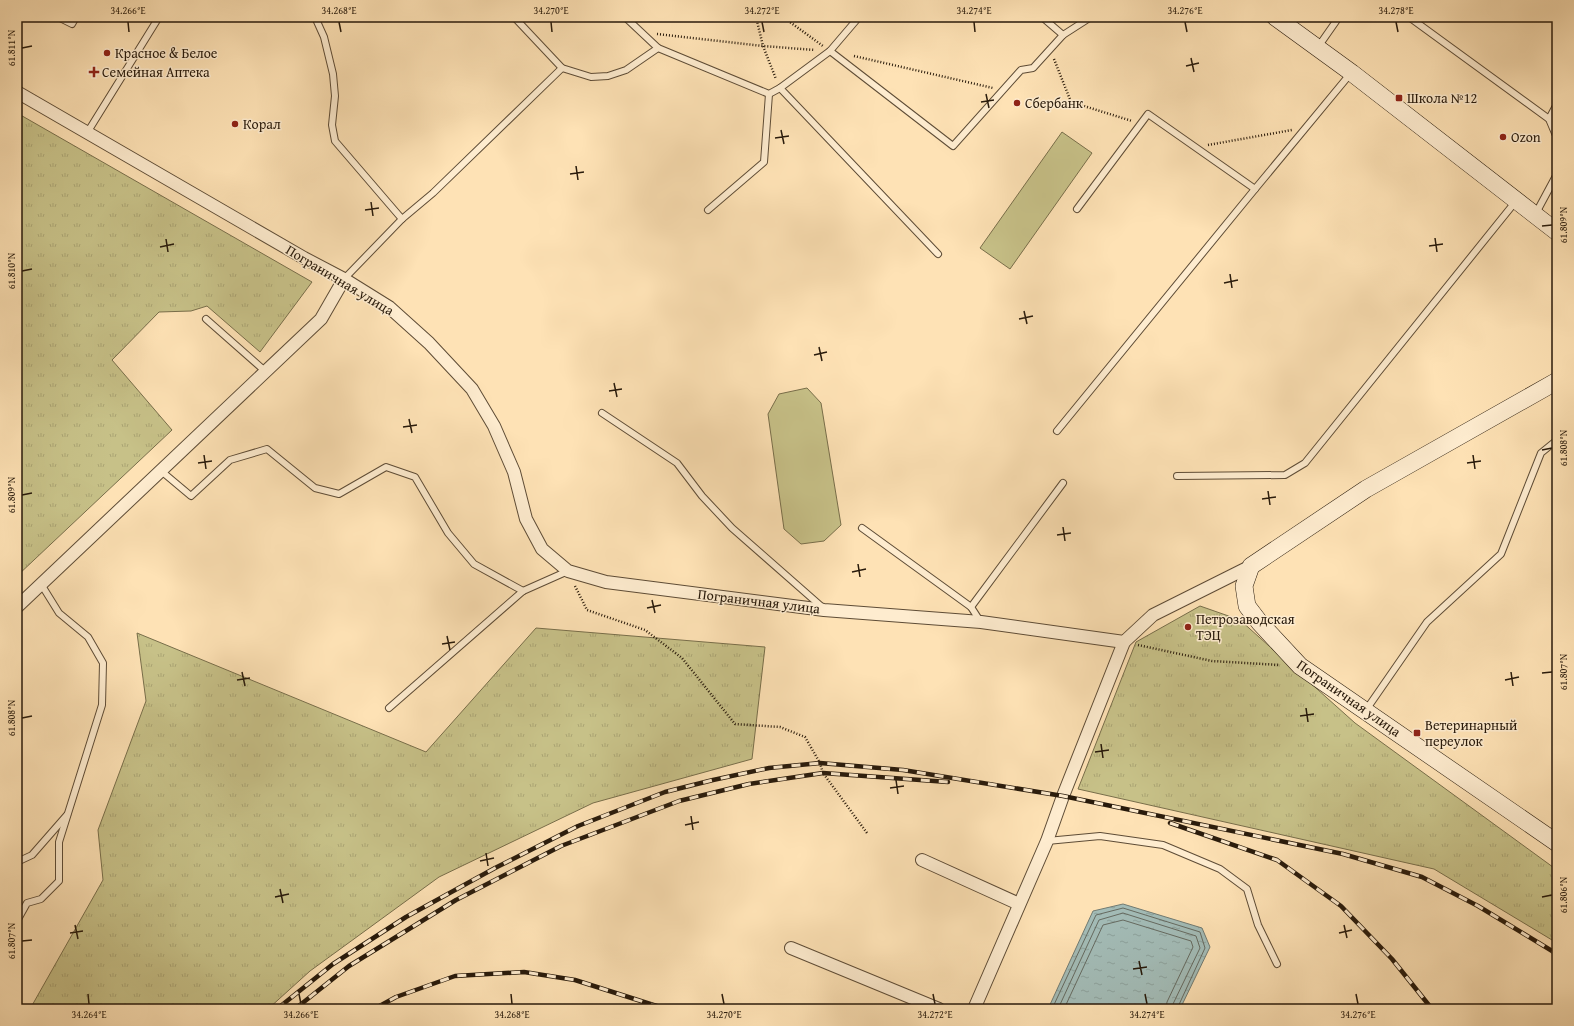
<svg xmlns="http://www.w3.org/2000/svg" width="1574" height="1026" font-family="'Gentium Book Plus',serif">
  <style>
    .grass { fill: url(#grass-tufts); stroke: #786e4a }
    .green { fill: #c7c188; stroke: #786e4a }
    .water { fill: url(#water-ripples); stroke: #727b72 }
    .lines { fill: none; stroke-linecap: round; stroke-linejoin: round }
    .shore { stroke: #666b61; stroke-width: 1 }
    .lane-casing { stroke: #5e4c36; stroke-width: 8 }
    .street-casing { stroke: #5e4c36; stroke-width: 14 }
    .secondary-casing { stroke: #281a0b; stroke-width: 18 }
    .path { stroke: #281a0b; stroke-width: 2.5; stroke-dasharray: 1 2; stroke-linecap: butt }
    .lane { stroke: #feeccf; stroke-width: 6 }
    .street { stroke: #feeccf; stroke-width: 12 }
    .secondary { stroke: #feeccf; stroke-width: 17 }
    .rail-casing { stroke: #281a0b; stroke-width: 4.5 }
    .rail { stroke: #feeccf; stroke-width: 3; stroke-dasharray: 9; stroke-linecap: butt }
    .ticks { fill: none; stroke: #281a0b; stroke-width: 1.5 }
    .poi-dot { fill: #8f2418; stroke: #feeccf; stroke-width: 1.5 }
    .labels { text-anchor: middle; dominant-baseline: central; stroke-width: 3; stroke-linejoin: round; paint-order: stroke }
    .poi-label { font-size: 14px; fill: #281a0b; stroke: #feeccf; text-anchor: start }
    .street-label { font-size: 14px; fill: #281a0b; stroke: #feeccf }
    .neatline { fill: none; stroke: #281a0b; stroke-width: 1.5 }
    .ticks-label { font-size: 10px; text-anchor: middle; fill: #281a0b }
  </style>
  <defs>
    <pattern id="grass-tufts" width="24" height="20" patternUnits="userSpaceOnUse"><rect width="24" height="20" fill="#c7c188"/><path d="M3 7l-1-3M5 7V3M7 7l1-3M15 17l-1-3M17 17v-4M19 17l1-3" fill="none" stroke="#aba574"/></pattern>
    <pattern id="water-ripples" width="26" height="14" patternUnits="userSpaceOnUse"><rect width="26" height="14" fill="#a3bcb7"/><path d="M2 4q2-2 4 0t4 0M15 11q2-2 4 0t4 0" fill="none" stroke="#8ca19c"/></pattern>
  </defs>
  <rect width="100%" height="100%" fill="#fee2b5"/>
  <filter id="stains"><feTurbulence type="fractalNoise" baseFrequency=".005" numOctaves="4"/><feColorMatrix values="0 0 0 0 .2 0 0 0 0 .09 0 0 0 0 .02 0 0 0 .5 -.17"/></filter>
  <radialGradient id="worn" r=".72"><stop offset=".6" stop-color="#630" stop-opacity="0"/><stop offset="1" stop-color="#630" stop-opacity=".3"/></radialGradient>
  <!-- grass -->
  <g class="grass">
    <polygon points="17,113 312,282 260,352 207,306 191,311 159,312 112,360 172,430 17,576"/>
    <polygon points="1200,606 1240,620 1355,723 1557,870 1557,943 1434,869 1078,789 1136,642"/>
    <polygon points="536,628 765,647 752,759 593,803 439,877 310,971 268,1009 30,1009 103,880 98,830 146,701 137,633 426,752"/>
  </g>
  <!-- green -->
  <g class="green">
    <polygon points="1062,132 1092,153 1010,269 980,248"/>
    <polygon points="807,388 821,403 841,525 824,541 801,544 784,529 768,414 779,394"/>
  </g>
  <!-- water -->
  <polygon class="water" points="1123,904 1202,928 1210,947 1180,1009 1048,1009 1093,911"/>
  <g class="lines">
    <!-- shore -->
    <g class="shore">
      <polyline points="1052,1009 1096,915 1123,908 1200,932 1205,948 1177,1009"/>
      <polyline points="1058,1009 1099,920 1123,913 1196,936 1200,948 1173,1004 1172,1009"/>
      <polyline points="1064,1009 1103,925 1123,920 1191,941 1193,947 1167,1002 1166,1009"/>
    </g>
    <defs>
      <g id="lane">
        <polyline points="58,17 72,24 76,17"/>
        <polyline points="315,17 324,37 333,74 335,96 332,125 335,141 402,219"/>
        <polyline points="514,17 562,68 591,77 608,76 626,70 658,48 769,94 780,88 830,51 859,17"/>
        <polyline points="625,17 658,48"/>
        <polyline points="1042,17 1063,35"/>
        <polyline points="1409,17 1549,119 1557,138"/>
        <polyline points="1318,47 1339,17"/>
        <polyline points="830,51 953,146 1021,70 1033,68 1063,35 1091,17"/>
        <polyline points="780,88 938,254"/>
        <polyline points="1549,119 1557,104"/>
        <polyline points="87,133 159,17"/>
        <polyline points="1077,209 1148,114 1255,189 1351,73"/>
        <polyline points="708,210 764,162 769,94"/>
        <polyline points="1535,215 1557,174"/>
        <polyline points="344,279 402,219 433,193 562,68"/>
        <polyline points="206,319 265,371"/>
        <polyline points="602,413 677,463 702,496 732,528 822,607"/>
        <polyline points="1057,431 1255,189"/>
        <polyline points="160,470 191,496 230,460 267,449 315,488 339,494 386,467 415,477 448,533 474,564 523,591"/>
        <polyline points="1177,476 1285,475 1305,463 1516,201"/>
        <polyline points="862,528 971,607 980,621"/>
        <polyline points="971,607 1063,483"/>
        <polyline points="389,708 523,591 568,571"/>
        <polyline points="1366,710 1427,622 1501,554 1541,453 1557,440"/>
        <polyline points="1047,841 1100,836 1163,845 1220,869 1247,889 1258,925 1277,964"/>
        <polyline points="17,862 32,855 67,815"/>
        <polyline points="17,921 27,903 41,899 59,881 59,842 102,705 103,663 88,637 59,613 41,584"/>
      </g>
      <g id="street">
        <polyline points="17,92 304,258 344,279 389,307 429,343 472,389 494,426 514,472 526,519 542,549 568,571 606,582 824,610 981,622 1124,642 1153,615 1251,566"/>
        <polyline points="17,607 321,319 344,279"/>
        <polyline points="922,860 1019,904"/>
        <polyline points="791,948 939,1009"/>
        <polyline points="974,1009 1047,841 1063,796 1124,642"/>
      </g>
      <g id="secondary">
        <polyline points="1275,17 1352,73 1557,232"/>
        <polyline points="1557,381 1366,489 1251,566 1244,586 1247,606 1260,623 1300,666 1557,843"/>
      </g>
    </defs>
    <!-- lane casing -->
    <use href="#lane" class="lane-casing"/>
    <!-- street casing -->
    <use href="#street" class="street-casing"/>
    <!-- secondary casing -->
    <use href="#secondary" class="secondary-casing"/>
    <!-- path -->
    <g class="path">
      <polyline points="756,17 763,46 776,79"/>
      <polyline points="783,17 823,46"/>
      <polyline points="657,34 763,46 815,50"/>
      <polyline points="854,56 993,88"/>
      <polyline points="1054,59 1071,102 1132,121"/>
      <polyline points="1208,145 1292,130"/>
      <polyline points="575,586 587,610 645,630 682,658 735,724 780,727 805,737 820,763 823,773 867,833"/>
      <polyline points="1138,645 1212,661 1280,665"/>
    </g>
    <!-- lane -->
    <use href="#lane" class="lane"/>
    <!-- street -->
    <use href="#street" class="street"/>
    <!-- secondary -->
    <use href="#secondary" class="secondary"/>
    <defs>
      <g id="rail">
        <polyline points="1170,823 1277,860 1341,906 1392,959 1432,1009"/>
        <polyline points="277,1009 333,964 406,917 495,868 578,826 665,792 713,780 769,768 820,763 903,770 1063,796 1343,854 1422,877 1478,906 1557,954"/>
        <polyline points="295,1009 349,966 456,900 561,846 679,801 749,784 823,773 948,782"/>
        <polyline points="374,1009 396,997 455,976 524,972 575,980 666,1009"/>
      </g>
    </defs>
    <!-- rail casing -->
    <use href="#rail" class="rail-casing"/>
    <!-- rail -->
    <use href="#rail" class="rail"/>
  </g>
  <!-- ticks -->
  <path class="ticks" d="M 128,22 L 129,32M 339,22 L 341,32M 551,22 L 552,32M 762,22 L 764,32M 974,22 L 975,32M 1185,22 L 1187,32M 1396,22 L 1398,32M 22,48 L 32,46M 1191,58 L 1194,72M 1186,66 L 1199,63M 986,94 L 989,108M 981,102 L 994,100M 781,130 L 784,144M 775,138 L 789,136M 576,166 L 578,180M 570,174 L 584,172M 371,202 L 373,216M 365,210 L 379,208M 1542,226 L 1552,225M 1435,238 L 1437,252M 166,239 L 168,252M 1429,246 L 1443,244M 160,247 L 174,244M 22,271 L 32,269M 1230,274 L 1232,288M 1224,283 L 1238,280M 1024,311 L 1027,324M 1019,319 L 1033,316M 819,347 L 822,361M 814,355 L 827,352M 614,383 L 617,397M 609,391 L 622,389M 409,419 L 412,433M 403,427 L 417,425M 1542,450 L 1552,448M 204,455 L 206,469M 1473,455 L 1475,469M 198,463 L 212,461M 1467,463 L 1481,461M 1268,491 L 1270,505M 22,495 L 32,493M 1262,499 L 1276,497M 1063,527 L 1065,541M 1057,535 L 1071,533M 858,564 L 860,577M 852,572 L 866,569M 652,600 L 655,613M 647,608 L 661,605M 447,636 L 450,650M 442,644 L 455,642M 242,672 L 245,686M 1511,672 L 1513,686M 1542,673 L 1552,672M 237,680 L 250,678M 1505,680 L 1519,677M 1306,708 L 1308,722M 1300,716 L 1314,714M 22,718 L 32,716M 1101,744 L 1103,758M 1095,752 L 1109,750M 896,780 L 898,794M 890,788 L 904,786M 691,816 L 693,830M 685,825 L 699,822M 486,853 L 488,866M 480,861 L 494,858M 280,889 L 283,903M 275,897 L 289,894M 1542,897 L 1552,895M 75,925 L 78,939M 1344,925 L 1347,938M 70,933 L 83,931M 1339,933 L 1352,930M 22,941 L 32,940M 1139,961 L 1142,975M 1133,969 L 1147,967M 88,994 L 89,1004M 299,994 L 301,1004M 511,994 L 512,1004M 722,994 L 724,1004M 933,994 L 935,1004M 1145,994 L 1147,1004M 1356,994 L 1358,1004"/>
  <!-- markers -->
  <g class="poi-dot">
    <circle cx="107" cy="53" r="4"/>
    <path d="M92 66h4v4h4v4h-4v4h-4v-4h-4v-4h4z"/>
    <rect x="1395" y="94" width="8" height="8" rx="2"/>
    <circle cx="1017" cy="103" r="4"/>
    <circle cx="235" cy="124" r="4"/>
    <circle cx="1503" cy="137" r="4"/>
    <circle cx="1188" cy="627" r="4"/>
    <rect x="1413" y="729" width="8" height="8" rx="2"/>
  </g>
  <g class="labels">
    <!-- poi labels -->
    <g class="poi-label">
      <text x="115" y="53">Красное &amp; Белое</text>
      <text x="102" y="72">Семейная Аптека</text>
      <text x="1407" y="98">Школа №12</text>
      <text x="1025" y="103">Сбербанк</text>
      <text x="243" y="124">Корал</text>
      <text x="1511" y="137">Ozon</text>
      <text x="1196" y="619">Петрозаводская<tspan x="1196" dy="16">ТЭЦ</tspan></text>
      <text x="1425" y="725">Ветеринарный<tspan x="1425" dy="16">переулок</tspan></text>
    </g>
    <!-- street labels -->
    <g class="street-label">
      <text transform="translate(340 280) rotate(31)">Пограничная улица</text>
      <text transform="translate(759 601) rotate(7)">Пограничная улица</text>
      <text transform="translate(1349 698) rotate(35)">Пограничная улица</text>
    </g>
  </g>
  <!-- margin -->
  <rect width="1574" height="1026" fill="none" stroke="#fee2b5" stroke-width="44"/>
  <rect x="22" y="22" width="1530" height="982" class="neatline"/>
  <g class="ticks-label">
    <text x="128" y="14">34.266°E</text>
    <text x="339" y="14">34.268°E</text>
    <text x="551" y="14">34.270°E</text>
    <text x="762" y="14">34.272°E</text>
    <text x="974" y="14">34.274°E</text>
    <text x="1185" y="14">34.276°E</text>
    <text x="1396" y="14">34.278°E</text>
    <text transform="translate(11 48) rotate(-90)" y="4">61.811°N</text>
    <text transform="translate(1563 225) rotate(-90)" y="4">61.809°N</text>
    <text transform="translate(11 271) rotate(-90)" y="4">61.810°N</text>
    <text transform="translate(1563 448) rotate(-90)" y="4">61.808°N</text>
    <text transform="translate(11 495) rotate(-90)" y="4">61.809°N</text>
    <text transform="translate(1563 672) rotate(-90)" y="4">61.807°N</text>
    <text transform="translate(11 718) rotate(-90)" y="4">61.808°N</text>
    <text transform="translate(1563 895) rotate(-90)" y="4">61.806°N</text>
    <text transform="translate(11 941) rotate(-90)" y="4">61.807°N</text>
    <text x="89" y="1018">34.264°E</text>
    <text x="301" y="1018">34.266°E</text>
    <text x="512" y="1018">34.268°E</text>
    <text x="724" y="1018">34.270°E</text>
    <text x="935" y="1018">34.272°E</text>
    <text x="1147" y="1018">34.274°E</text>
    <text x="1358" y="1018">34.276°E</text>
  </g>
  <rect width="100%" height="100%" filter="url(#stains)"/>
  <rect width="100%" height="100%" fill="url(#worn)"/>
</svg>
